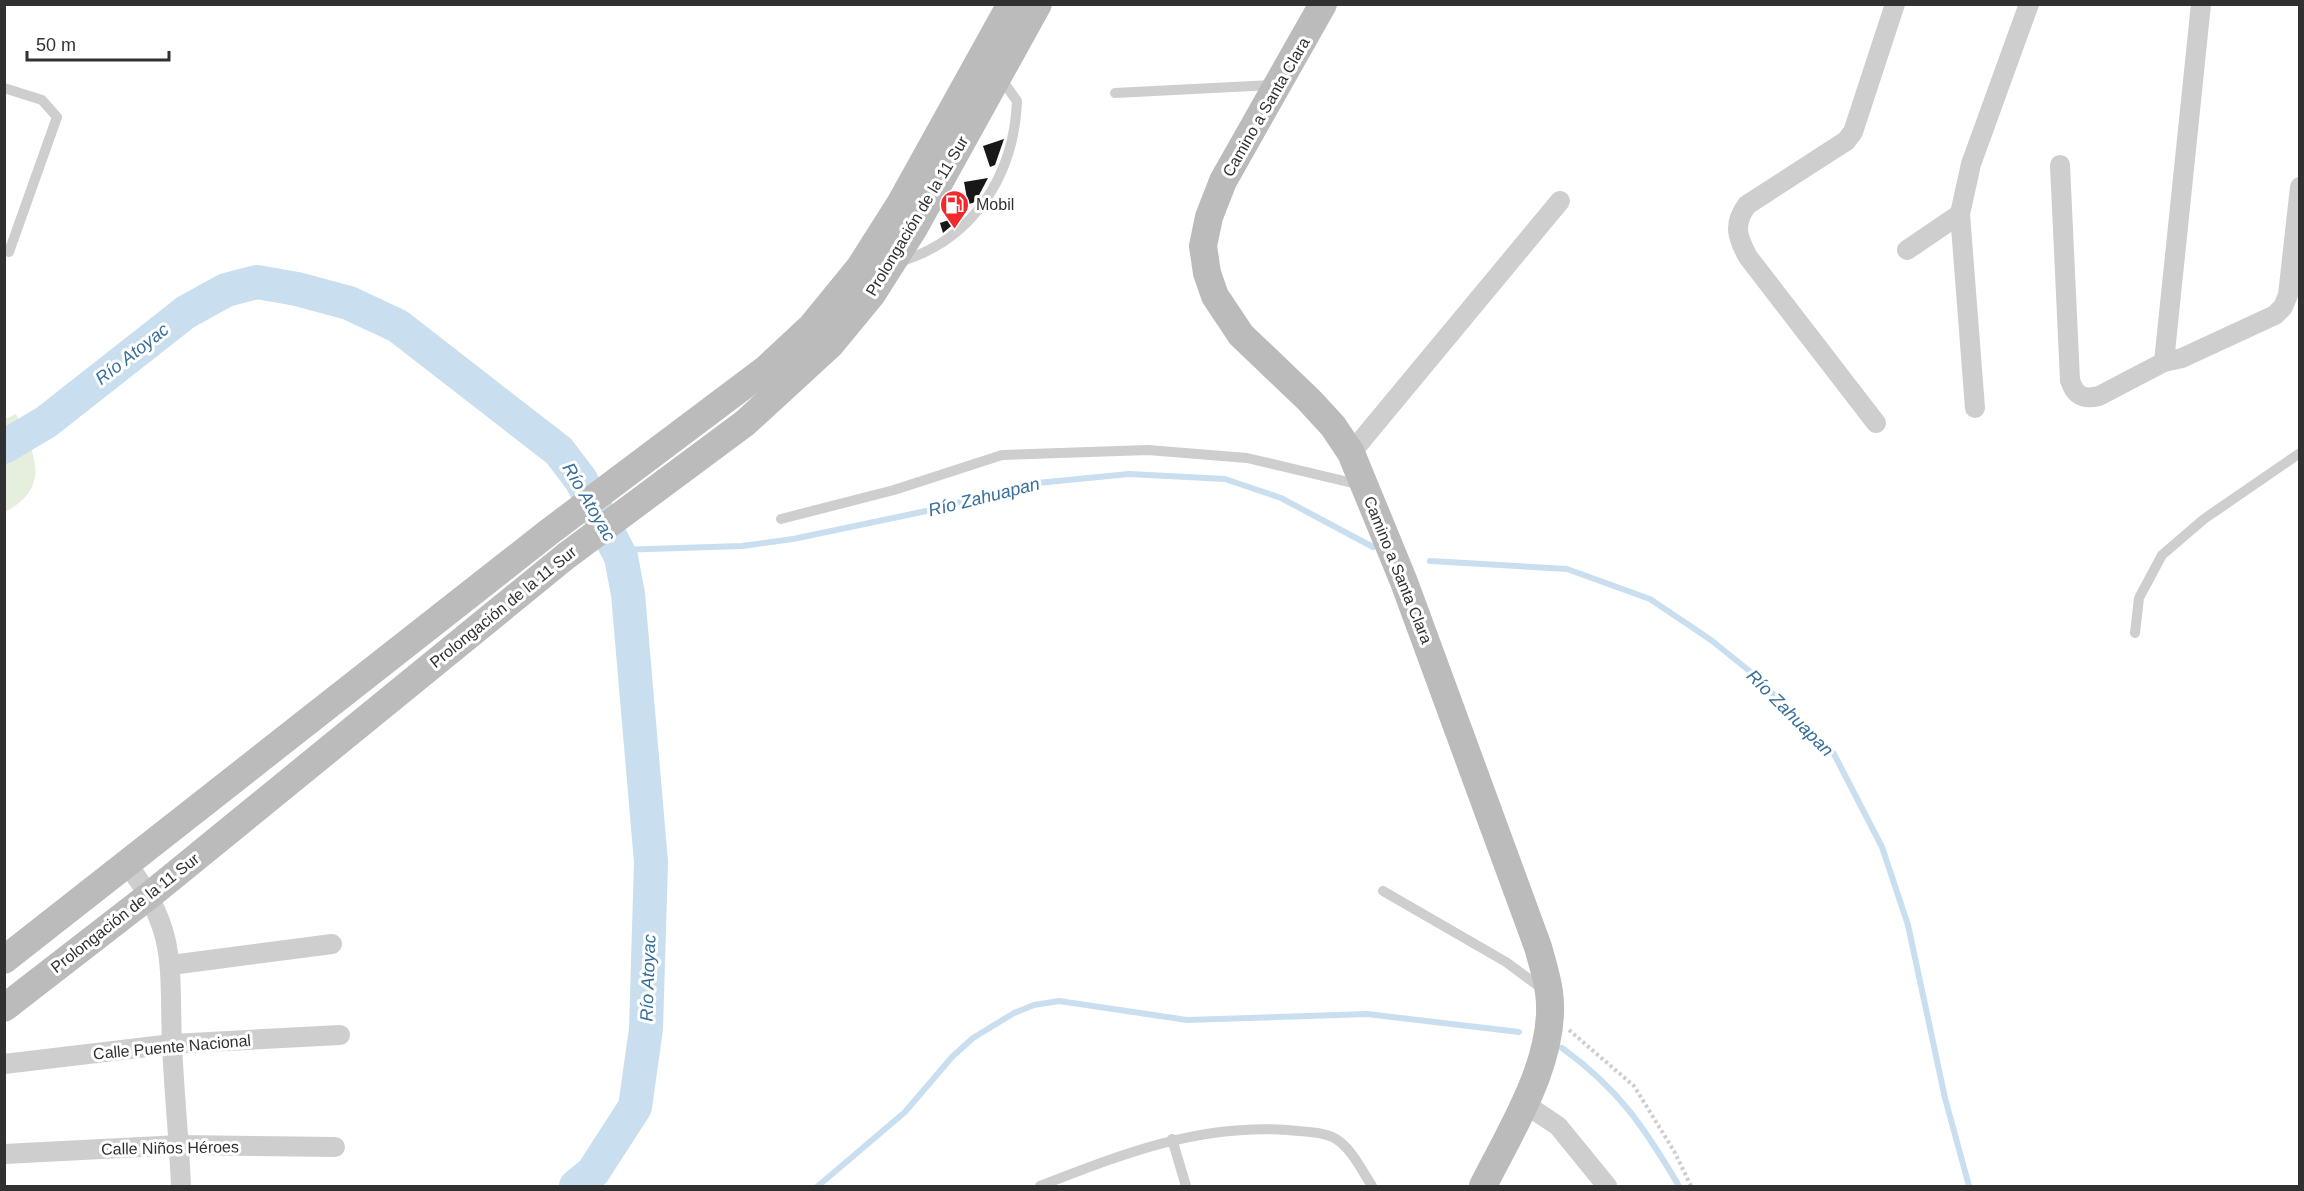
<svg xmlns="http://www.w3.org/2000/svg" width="2304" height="1191" font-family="Arial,sans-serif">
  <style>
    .green { fill: #e6efde }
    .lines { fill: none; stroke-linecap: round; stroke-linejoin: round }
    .stream { stroke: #c9dfef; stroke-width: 6 }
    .river { stroke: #c9dfef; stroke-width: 34 }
    .building { fill: #181818 }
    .path { stroke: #cecece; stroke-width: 4; stroke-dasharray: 3 3; stroke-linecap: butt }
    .lane { stroke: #cecece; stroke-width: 10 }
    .street { stroke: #cecece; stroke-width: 20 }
    .secondary { stroke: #bbb; stroke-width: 28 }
    .labels { text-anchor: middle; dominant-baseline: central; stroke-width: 6; stroke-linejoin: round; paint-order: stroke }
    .street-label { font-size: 16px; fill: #313131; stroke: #fff }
    .poi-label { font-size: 16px; fill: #313131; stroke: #fff; text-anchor: start }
    .water-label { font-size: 18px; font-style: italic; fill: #376f9b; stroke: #fff }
  </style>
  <rect width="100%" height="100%" fill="#fff"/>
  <!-- green -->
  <path class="green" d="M 16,414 C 34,452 53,487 5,512 L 5,419 Z"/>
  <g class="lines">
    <!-- stream -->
    <g class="stream">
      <polyline points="617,550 742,546 793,539 931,510 1027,484 1129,474 1225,479 1281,498 1373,547"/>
      <polyline points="1430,561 1567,569 1650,599 1711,640 1752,673 1834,754 1882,847 1908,925 1945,1098 1969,1186"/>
      <path d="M 1562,1048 C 1619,1089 1644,1127 1679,1186"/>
      <polyline points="818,1186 905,1112 952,1057 973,1038 1014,1013 1034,1005 1059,1001 1187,1020 1367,1014 1519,1032"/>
    </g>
    <!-- river -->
    <polyline class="river" points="4,447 46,422 186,312 226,290 257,282 297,289 349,303 398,326 559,451 581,480 621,557 628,594 651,862 646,1029 635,1107 593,1172 576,1186"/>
  </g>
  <!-- building -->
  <g class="building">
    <polygon points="1004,139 995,165 990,167 983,146"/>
    <polygon points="988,178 978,197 973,203 968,204 964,182"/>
    <polygon points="963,215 963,216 943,233 940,223"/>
  </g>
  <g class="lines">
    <!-- path -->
    <polyline class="path" points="1569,1030 1634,1086 1674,1151 1691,1186"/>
    <!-- lane -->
    <g class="lane">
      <polyline points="4,88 42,100 57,117 9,252"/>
      <polyline points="1115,93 1273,85"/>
      <path d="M 899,262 C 973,240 1014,176 1017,101 L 999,76"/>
      <polyline points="781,519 894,490 1002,455 1148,450 1247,458 1361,485"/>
      <polyline points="2135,633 2139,598 2162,555 2204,519 2300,453"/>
      <polyline points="1383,891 1506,962 1544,990"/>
      <polyline points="1172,1139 1186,1186"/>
      <path d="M 1040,1186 C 1122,1154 1198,1124 1287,1130 C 1304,1132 1322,1131 1336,1139 C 1352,1149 1362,1171 1372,1186"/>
    </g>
    <!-- street -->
    <g class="street">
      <path d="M 2060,165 L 2070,380 C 2075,396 2083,400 2099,396 L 2164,362 L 2201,4"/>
      <polyline points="1907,250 1960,214"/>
      <polyline points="2164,362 2182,358 2275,315 2283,307 2288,295 2300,187"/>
      <polyline points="1975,408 1960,214 1971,164 2029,4"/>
      <path d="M 1876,423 L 1748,257 C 1737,237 1733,224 1747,205 L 1846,141 L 1853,132 L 1895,4"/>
      <polyline points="1351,453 1560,201"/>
      <path d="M 128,865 C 178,932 169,966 172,1044 C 174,1091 179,1139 181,1186"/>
      <polyline points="171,965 332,944"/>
      <polyline points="4,1064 172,1044 340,1035"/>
      <polyline points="1525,1104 1558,1126 1607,1186"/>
      <polyline points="4,1154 180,1145 335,1147"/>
    </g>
    <!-- secondary -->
    <g class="secondary">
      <path d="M 1323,4 L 1223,181 L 1209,217 L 1203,246 L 1207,273 L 1215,296 L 1241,335 L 1309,400 L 1333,426 L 1351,453 L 1404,582 L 1538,947 C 1542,962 1547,977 1549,992 C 1558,1057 1511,1130 1483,1186"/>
      <polyline points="4,960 549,532 766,369 811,327 860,267 900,204 1011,4"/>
      <polyline points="4,1008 150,895 566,556 745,423 830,345 872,294 914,228 1038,4"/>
    </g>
  </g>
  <!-- icons -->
  <defs>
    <symbol id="fuel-pin" viewBox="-11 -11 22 30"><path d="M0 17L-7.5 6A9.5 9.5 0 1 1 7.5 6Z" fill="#f3282d" stroke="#fff"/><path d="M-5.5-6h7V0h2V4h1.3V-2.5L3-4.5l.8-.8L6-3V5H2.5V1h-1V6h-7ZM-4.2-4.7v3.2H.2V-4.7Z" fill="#fff"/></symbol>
  </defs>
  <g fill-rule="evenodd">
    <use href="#fuel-pin" x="938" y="188" width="33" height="45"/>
  </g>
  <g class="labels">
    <!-- street labels -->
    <g class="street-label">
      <text transform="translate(1266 107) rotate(-60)">Camino a Santa Clara</text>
      <text transform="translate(917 216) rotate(-59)">Prolongación de la 11 Sur</text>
      <text transform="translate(1398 570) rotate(68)">Camino a Santa Clara</text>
      <text transform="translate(503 607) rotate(-39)">Prolongación de la 11 Sur</text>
      <text transform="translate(125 913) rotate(-38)">Prolongación de la 11 Sur</text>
      <text transform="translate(172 1047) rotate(-5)">Calle Puente Nacional</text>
      <text transform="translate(170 1148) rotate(-1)">Calle Niños Héroes</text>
    </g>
    <!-- poi labels -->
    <g class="poi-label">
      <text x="976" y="204">Mobil</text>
    </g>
    <!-- water labels -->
    <g class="water-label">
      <text transform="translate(132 354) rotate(-38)">Río Atoyac</text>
      <text transform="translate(984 497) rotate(-14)">Río Zahuapan</text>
      <text transform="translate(589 502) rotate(60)">Río Atoyac</text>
      <text transform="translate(1790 713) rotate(45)">Río Zahuapan</text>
      <text transform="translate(648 978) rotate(-88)">Río Atoyac</text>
    </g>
  </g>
  <!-- border -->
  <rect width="2304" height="1191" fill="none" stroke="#313131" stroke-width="12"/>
  <!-- scale -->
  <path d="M27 51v9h142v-9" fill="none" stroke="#313131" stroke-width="3"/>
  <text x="36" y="51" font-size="18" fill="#313131" stroke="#ffffff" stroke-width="4.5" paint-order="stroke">50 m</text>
</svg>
